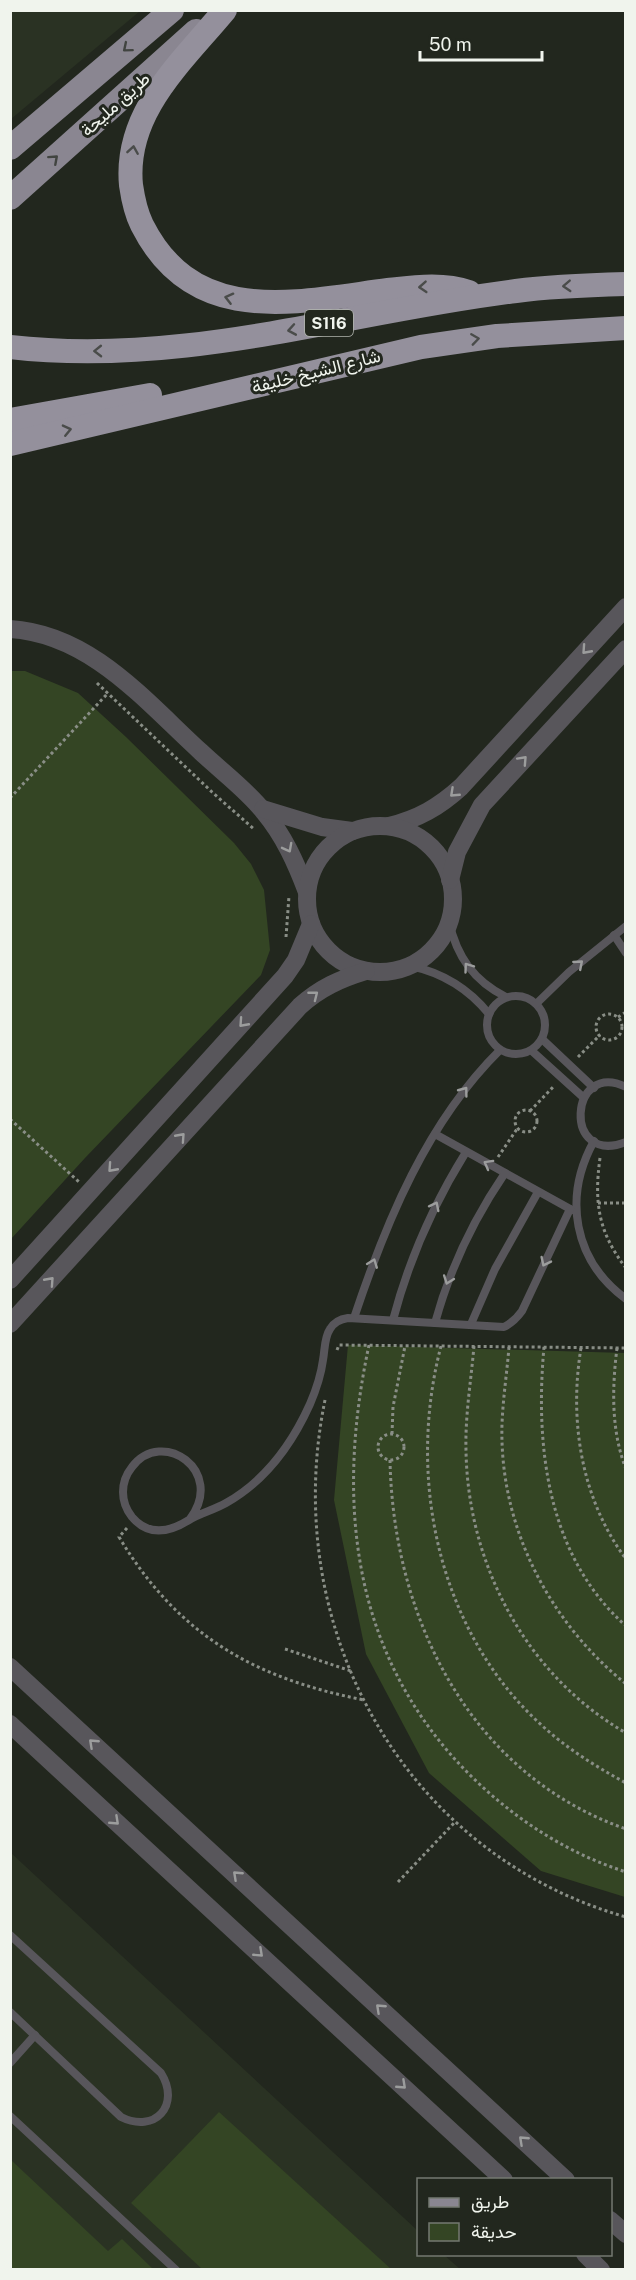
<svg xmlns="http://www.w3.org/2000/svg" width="636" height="2280" font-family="'Public Sans',Vazirmatn,sans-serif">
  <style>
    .built { fill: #2a3223 }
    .green { fill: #344524 }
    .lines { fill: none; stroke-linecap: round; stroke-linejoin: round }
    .path { stroke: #898e86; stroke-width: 3; stroke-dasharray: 3 3; stroke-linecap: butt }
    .service { stroke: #58565b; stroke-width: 8 }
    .tertiary { stroke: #58565b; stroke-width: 18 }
    .primary { stroke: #8a8691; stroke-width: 24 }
    .trunk { stroke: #94909c; stroke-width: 24 }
    .oneway { stroke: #414440 }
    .oneway2 { stroke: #4a4c4a }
    .oneway3 { stroke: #9c9d9d }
    .labels { text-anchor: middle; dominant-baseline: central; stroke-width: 6; stroke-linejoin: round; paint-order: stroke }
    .shield { fill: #22271e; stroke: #b2b6af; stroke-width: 1.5 }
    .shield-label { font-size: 16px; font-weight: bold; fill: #f0f4ed }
    .street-label { font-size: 18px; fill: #f0f4ed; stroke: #22271e }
  </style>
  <rect width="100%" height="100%" fill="#22271e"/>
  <!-- built -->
  <g class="built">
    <polygon points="11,10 140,10 140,11 11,119"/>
    <polygon points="10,1852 418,2231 418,2254 444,2255 460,2269 11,2269"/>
  </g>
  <!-- green -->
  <g class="green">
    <polygon points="11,671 25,671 78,693 126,737 234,843 251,864 264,890 270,950 261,975 85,1158 11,1239"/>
    <polygon points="348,1345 625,1353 625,1897 541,1871 429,1773 366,1654 334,1500"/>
    <polygon points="219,2112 391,2269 202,2269 131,2203"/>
    <polygon points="11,2160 108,2251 122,2239 153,2269 13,2269 10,2265"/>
  </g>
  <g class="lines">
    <!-- path -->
    <g class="path">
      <polyline points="97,683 212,792 255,830"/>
      <polyline points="10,798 108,693"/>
      <polyline points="286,937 289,896"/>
      <circle cx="609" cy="1027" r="13"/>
      <polyline points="618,1017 626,1012"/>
      <polyline points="578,1057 600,1035"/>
      <circle cx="526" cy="1121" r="11"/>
      <polyline points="530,1111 554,1086"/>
      <polyline points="10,1119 79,1182"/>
      <polyline points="498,1157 517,1129"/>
      <path d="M 600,1158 C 594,1202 598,1232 626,1268"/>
      <polyline points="598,1203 626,1203"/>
      <path d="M 369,1345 C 335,1504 352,1659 472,1777 C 516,1820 567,1853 626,1872"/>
      <path d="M 441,1346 C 407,1476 437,1626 536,1720 C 563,1746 593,1765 626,1783"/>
      <path d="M 474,1346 C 471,1381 465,1416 466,1451 C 468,1565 526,1675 626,1733"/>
      <path d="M 509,1347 C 507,1372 503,1398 502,1424 C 499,1525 548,1621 626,1684"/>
      <path d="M 544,1347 C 535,1446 547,1556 626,1626"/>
      <path d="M 581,1348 C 569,1420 581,1499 626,1559"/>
      <path d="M 617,1348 C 612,1388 611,1431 626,1469"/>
      <polyline points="337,1350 339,1345 626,1348"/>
      <path d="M 325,1400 C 279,1625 401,1853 626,1917"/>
      <circle cx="391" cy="1447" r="13"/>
      <polyline points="392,1434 393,1407 405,1346"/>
      <path d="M 390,1460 C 393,1617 469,1774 626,1829"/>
      <path d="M 127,1528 L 119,1537 C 178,1635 253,1678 364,1700"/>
      <polyline points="285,1649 351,1671"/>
      <polyline points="398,1882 454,1823"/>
    </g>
    <!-- service -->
    <g class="service">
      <path d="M 449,922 C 457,957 474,981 506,997"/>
      <polyline points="614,935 626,953"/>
      <path d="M 411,966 C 443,973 468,988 489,1014"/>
      <circle cx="516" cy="1025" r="29"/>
      <polyline points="536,1004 569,972 626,926"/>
      <polyline points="542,1039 594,1088"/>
      <polyline points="532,1051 584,1098"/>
      <path d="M 626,1087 C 569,1059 562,1167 626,1142"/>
      <polyline points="435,1134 572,1210"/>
      <path d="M 594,1141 C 563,1197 573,1260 626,1299"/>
      <path d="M 354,1318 C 386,1222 427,1122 500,1050"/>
      <path d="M 393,1320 C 409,1259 433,1205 466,1152"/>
      <path d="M 435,1323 C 450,1268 473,1220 505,1173"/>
      <polyline points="471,1324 495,1269 538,1192"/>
      <path d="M 190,1519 C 226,1471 162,1427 132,1467 C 120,1482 120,1502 132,1517 C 149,1537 170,1532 189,1520 C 200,1513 214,1510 226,1503 C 265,1481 292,1444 310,1404 C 316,1390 321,1375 323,1360 C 325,1350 324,1338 330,1329 C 334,1322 341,1319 348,1318 L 504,1327 C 512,1323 517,1318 522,1311 L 570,1209"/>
      <path d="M 10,1935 L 161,2073 C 181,2105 155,2134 121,2117 L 10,2012"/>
      <polyline points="10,2063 35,2035"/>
      <polyline points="10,2116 176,2270"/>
    </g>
    <!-- tertiary -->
    <g class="tertiary">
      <path d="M 10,629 C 91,634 146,702 201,752 C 221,771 248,791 264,812 C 284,836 296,863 307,892"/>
      <polyline points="263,809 322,827 352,831"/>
      <path d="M 389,826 C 418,819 439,807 461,787 L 626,607"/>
      <circle cx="380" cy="899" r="73"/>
      <polyline points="450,880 457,852 482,805 626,649"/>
      <polyline points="10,1280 285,976 296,960 311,924"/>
      <path d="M 10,1324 L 300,1006 C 320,988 340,979 366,971"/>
      <polyline points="10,1667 566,2180"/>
      <polyline points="10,1724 504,2180"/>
      <polyline points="610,2220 626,2234"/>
      <polyline points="585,2254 601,2270"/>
    </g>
    <!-- primary -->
    <g class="primary">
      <polyline points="10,148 172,10"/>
      <polyline points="10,198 196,31"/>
    </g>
    <!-- trunk -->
    <g class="trunk">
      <path d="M 225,10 C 182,62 124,112 131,185 C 133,199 136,213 142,225 C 194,328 294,302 388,290 C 415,287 443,283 469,292"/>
      <path d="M 10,347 C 185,367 346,312 516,291 C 553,286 589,285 626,284"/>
      <polyline points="10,420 150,395"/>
      <polyline points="10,444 421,347 497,336 626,328"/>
    </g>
  </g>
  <!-- one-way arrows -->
  <defs><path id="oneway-chevron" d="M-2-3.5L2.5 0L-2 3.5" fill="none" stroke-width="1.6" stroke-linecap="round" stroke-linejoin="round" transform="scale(1.5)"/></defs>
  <g class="oneway">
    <use href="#oneway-chevron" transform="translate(127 48) rotate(140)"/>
    <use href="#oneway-chevron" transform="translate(54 159) rotate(-42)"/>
  </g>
  <g class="oneway2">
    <use href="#oneway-chevron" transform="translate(133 150) rotate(-81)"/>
    <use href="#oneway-chevron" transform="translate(567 286) rotate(177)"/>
    <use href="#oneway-chevron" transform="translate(423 287) rotate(176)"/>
    <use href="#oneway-chevron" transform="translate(229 298) rotate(-166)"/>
    <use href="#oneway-chevron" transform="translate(292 330) rotate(170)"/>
    <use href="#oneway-chevron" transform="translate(475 339) rotate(-8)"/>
    <use href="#oneway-chevron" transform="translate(98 351) rotate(179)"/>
    <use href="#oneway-chevron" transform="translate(67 430) rotate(-13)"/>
  </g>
  <g class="oneway3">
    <use href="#oneway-chevron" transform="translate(586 650) rotate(132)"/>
    <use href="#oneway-chevron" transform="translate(523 760) rotate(-47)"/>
    <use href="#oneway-chevron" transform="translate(454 793) rotate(137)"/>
    <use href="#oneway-chevron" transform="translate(288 848) rotate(62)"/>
    <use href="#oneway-chevron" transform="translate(579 964) rotate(-41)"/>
    <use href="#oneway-chevron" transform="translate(468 967) rotate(-126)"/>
    <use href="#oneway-chevron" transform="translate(314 995) rotate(-38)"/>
    <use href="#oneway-chevron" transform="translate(243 1023) rotate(132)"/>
    <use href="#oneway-chevron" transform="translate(464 1091) rotate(-53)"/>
    <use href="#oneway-chevron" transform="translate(181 1137) rotate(-48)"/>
    <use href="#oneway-chevron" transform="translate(488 1164) rotate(-151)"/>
    <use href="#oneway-chevron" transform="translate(112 1168) rotate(132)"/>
    <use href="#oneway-chevron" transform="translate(435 1206) rotate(-63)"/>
    <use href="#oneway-chevron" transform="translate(545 1262) rotate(116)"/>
    <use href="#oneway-chevron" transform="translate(373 1263) rotate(-69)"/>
    <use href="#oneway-chevron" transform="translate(448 1280) rotate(110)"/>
    <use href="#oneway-chevron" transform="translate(50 1281) rotate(-48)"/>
    <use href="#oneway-chevron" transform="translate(93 1743) rotate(-137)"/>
    <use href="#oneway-chevron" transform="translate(115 1821) rotate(43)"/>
    <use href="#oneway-chevron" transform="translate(237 1875) rotate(-137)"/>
    <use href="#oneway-chevron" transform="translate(259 1953) rotate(43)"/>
    <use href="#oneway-chevron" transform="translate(380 2008) rotate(-137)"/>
    <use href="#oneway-chevron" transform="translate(402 2085) rotate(43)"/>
    <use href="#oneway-chevron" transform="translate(523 2140) rotate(-137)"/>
  </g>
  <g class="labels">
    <!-- shield labels -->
    <rect class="shield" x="305" y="310" width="48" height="26" rx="4.5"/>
    <g class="shield-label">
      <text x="329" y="323">S116</text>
    </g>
    <!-- street labels -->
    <g class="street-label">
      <text transform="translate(115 104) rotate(-42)">طريق مليحة</text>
      <text transform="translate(316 371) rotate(-14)">شارع الشيخ خليفة</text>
    </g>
  </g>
  <!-- border -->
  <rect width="636" height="2280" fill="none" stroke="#f0f4ed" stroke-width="24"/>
  <!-- legend -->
  <rect x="417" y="2178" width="195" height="78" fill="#22271e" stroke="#747971" stroke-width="1.5"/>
  <rect x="429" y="2198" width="30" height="9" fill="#8a8691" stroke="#747971" stroke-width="1.5"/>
  <text x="471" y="2208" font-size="18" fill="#f0f4ed">طريق</text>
  <rect x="429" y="2223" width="30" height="18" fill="#344524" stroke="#747971" stroke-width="1.5"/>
  <text x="471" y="2238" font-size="18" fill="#f0f4ed">حديقة</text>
  <!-- scale -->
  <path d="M420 51v9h122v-9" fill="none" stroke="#f0f4ed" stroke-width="3"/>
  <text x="429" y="51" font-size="18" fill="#f0f4ed" stroke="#22271e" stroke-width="4.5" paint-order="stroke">50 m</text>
</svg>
